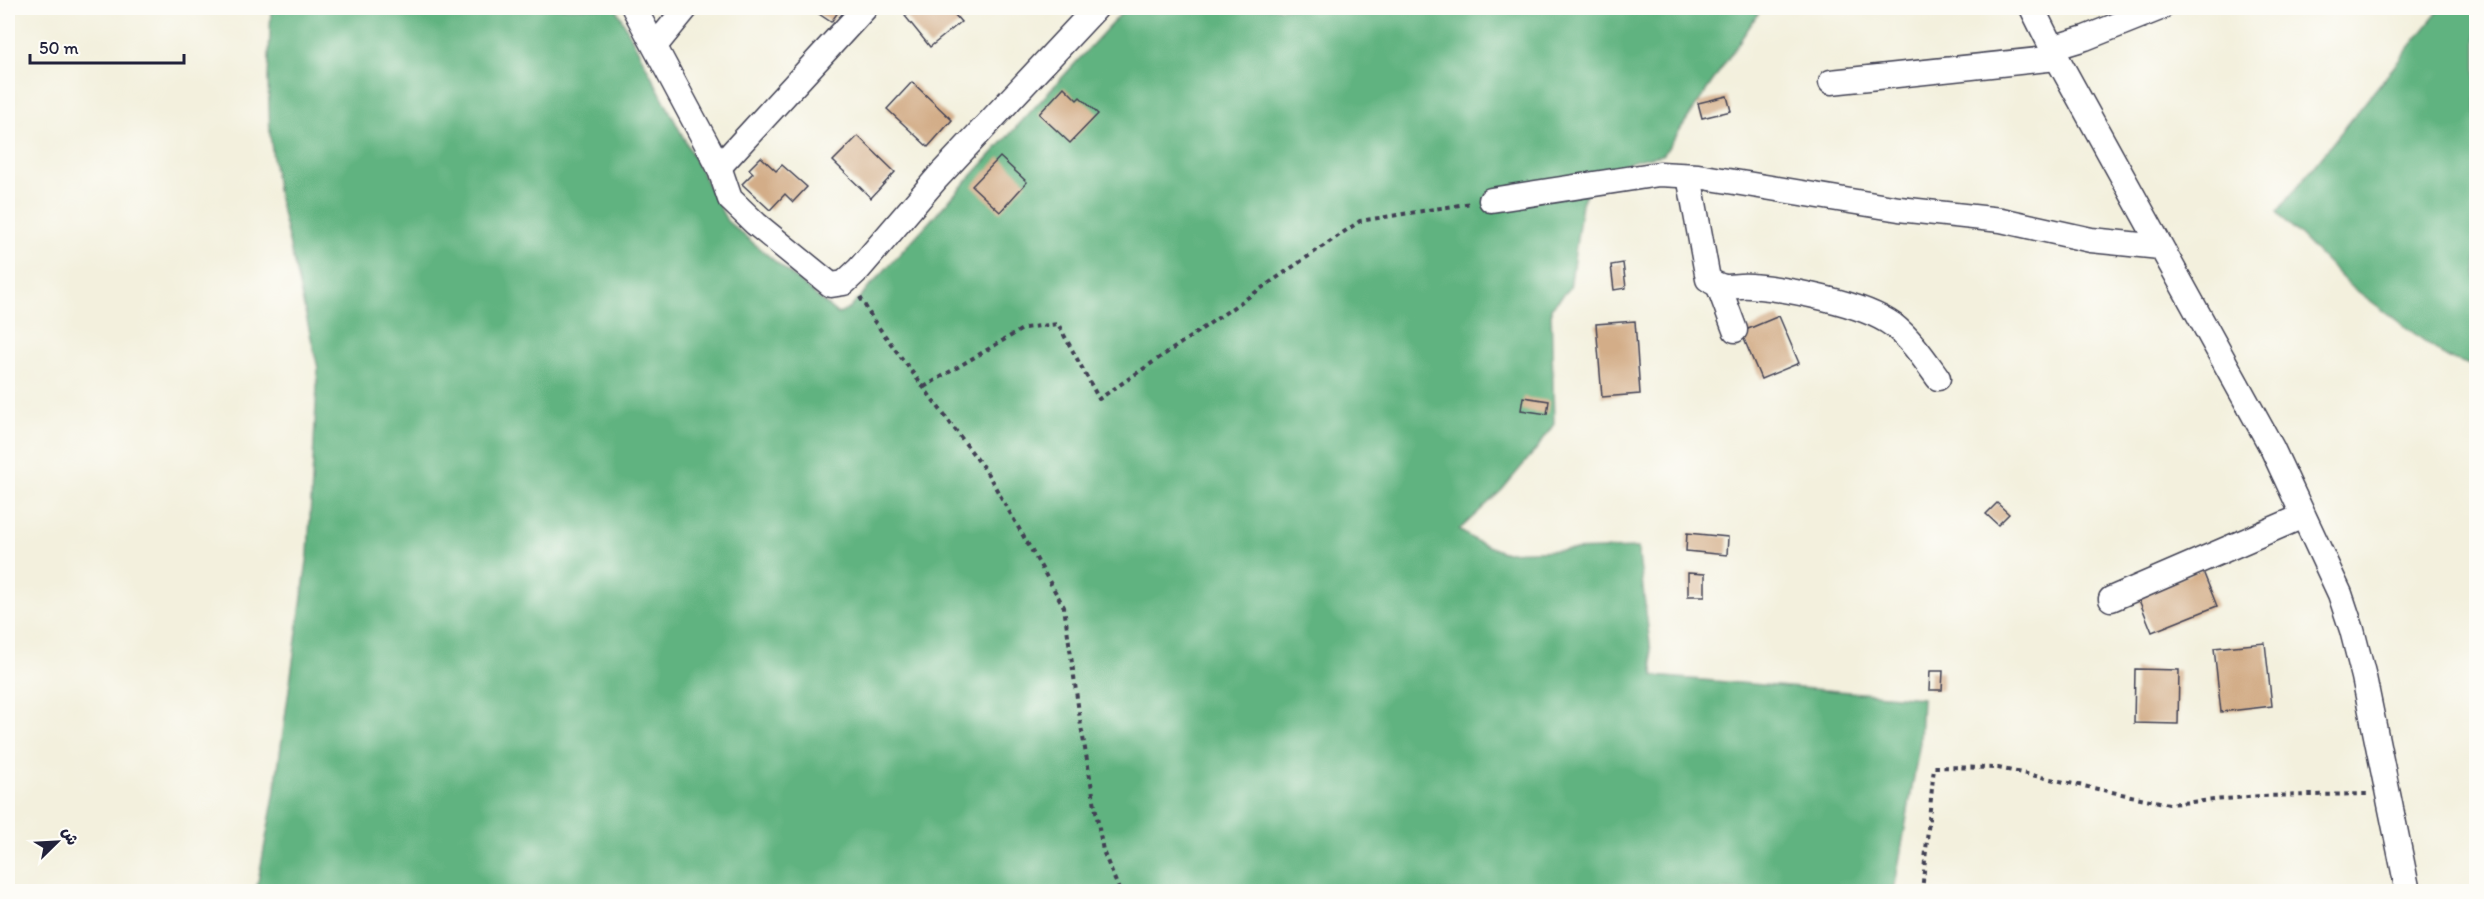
<svg xmlns="http://www.w3.org/2000/svg" width="2484" height="899" font-family="Itim,'Playpen Sans Arabic',sans-serif">
  <style>
    .forest { fill: #61b380; stroke: #426a5e; stroke-width: 1.5 }
    .building { fill: #d3ad88 }
    .lines { fill: none; stroke-linecap: round; stroke-linejoin: round }
    .street-casing { stroke: #414153; stroke-width: 27 }
    .path { stroke: #414153; stroke-width: 4; stroke-dasharray: 4.5 4.5; stroke-linecap: butt }
    .street { stroke: #fff; stroke-width: 24 }
  </style>
  <rect width="100%" height="100%" fill="#fdfcf7"/>
  <filter id="ink" filterUnits="userSpaceOnUse"><feTurbulence type="fractalNoise" baseFrequency=".0167" numOctaves="2"/><feDisplacementMap in="SourceGraphic" scale="12" xChannelSelector="R" yChannelSelector="G"/><feConvolveMatrix kernelMatrix="1 2 1 2 8 2 1 2 1" color-interpolation-filters="sRGB"/></filter>
  <filter id="wash" filterUnits="userSpaceOnUse"><feTurbulence type="fractalNoise" baseFrequency=".008" numOctaves="4" result="noise"/><feDisplacementMap in="SourceGraphic" scale="24" xChannelSelector="R" yChannelSelector="G"/><feGaussianBlur stdDeviation="1.35" result="paint"/><feColorMatrix in="noise" values="0 0 0 0 0 0 0 0 0 0 0 0 0 0 0 0 0 1.4 0 .05"/><feComposite in="paint" operator="in"/></filter>
  <g filter="url(#wash)">
    <rect width="100%" height="100%" fill="#f3f0dd"/>
    <!-- forest -->
    <g class="forest">
      <path d="M 271,8 L 616,8 L 727,221 L 838,314 L 849,309 L 1126,8 L 1762,8 L 1663,155 C 1637,158 1616,166 1593,177 L 1582,203 L 1570,288 L 1551,308 L 1554,424 L 1538,447 L 1502,490 L 1459,530 L 1476,541 L 1502,552 L 1638,548 L 1654,676 L 1922,698 L 1920,742 L 1894,891 L 256,892 L 274,796 L 308,554 L 318,368 L 277,190 L 270,135 L 268,79 Z"/>
      <polygon points="2441,8 2476,8 2476,367 2446,357 2348,284 2277,212"/>
    </g>
    <g id="blocks">
      <!-- building -->
      <g class="building">
        <polygon points="810,8 841,8 831,22"/>
        <polygon points="916,8 949,8 961,22 930,47 905,16"/>
        <polygon points="912,82 952,120 928,147 887,109"/>
        <polygon points="1064,87 1077,100 1080,97 1098,114 1070,143 1039,114"/>
        <polygon points="1727,96 1731,111 1702,118 1698,103"/>
        <polygon points="858,136 895,172 871,198 833,161"/>
        <polygon points="761,157 776,171 782,165 807,187 793,202 785,194 770,210 742,184 753,173 749,169"/>
        <polygon points="1000,157 1027,182 1000,212 972,186"/>
        <polygon points="1623,263 1626,288 1614,290 1611,265"/>
        <polygon points="1779,316 1799,363 1761,379 1741,332"/>
        <polygon points="1635,321 1640,394 1602,397 1596,324"/>
        <polygon points="1523,397 1549,401 1547,414 1521,410"/>
        <polygon points="1997,503 2009,514 1998,525 1986,514"/>
        <polygon points="1687,533 1728,537 1727,555 1686,551"/>
        <polygon points="2202,569 2217,606 2152,632 2137,595"/>
        <polygon points="1688,573 1705,574 1705,596 1688,596"/>
        <polygon points="2265,643 2272,706 2221,712 2214,648"/>
        <polygon points="2135,669 2179,670 2178,724 2134,723"/>
        <polygon points="1930,671 1943,671 1942,690 1929,690"/>
      </g>
    </g>
  </g>
  <g filter="url(#ink)">
    <use href="#blocks" fill-opacity="0" stroke="#414153" stroke-width="1.5"/>
    <g class="lines">
      <defs>
        <g id="street">
          <polyline points="634,8 719,167 730,199 756,224 831,285 844,283 859,269 937,178 1096,8"/>
          <polyline points="2032,8 2057,58 2272,448 2340,594 2352,630 2364,677 2408,892"/>
          <polyline points="655,46 686,8"/>
          <polyline points="2052,48 2085,38 2160,8"/>
          <polyline points="1831,82 2057,58"/>
          <polyline points="719,167 865,8"/>
          <path d="M 1689,176 L 1708,279 C 1727,293 1731,284 1751,286 C 1789,289 1863,303 1893,325 C 1911,339 1925,360 1938,378"/>
          <polyline points="1491,200 1659,174 1698,176 1899,209 2001,220 2091,240 2160,247"/>
          <polyline points="1719,287 1735,330"/>
          <polyline points="2111,599 2303,516"/>
        </g>
      </defs>
      <!-- street casing -->
      <use href="#street" class="street-casing"/>
      <!-- path -->
      <g class="path">
        <polyline points="860,297 874,321 986,471 1064,607 1081,726 1103,851 1120,892"/>
        <polyline points="924,387 1024,328 1058,324 1099,399 1360,221 1472,203"/>
        <polyline points="1922,892 1934,767 1998,768 2169,804 2259,796 2368,794"/>
      </g>
      <!-- street -->
      <use href="#street" class="street"/>
    </g>
  </g>
  <!-- margin -->
  <rect width="2484" height="899" fill="none" stroke="#fdfcf7" stroke-width="30"/>
  <!-- north arrow -->
  <g transform="translate(57 842) rotate(66)" stroke="#fdfcf7" stroke-width="4.5" paint-order="stroke">
  <path d="M0-4.5L10 22L0 15L-10 22Z" fill="#22223b"/>
  <text y="-9" font-size="16" font-weight="bold" text-anchor="middle" fill="#22223b">ش</text>
  </g>
  <!-- scale -->
  <path d="M30 54v9h154v-9" fill="none" stroke="#22223b" stroke-width="3"/>
  <text x="39" y="54" font-size="18" fill="#22223b" stroke="#fdfcf7" stroke-width="4.5" paint-order="stroke">50 m</text>
</svg>
